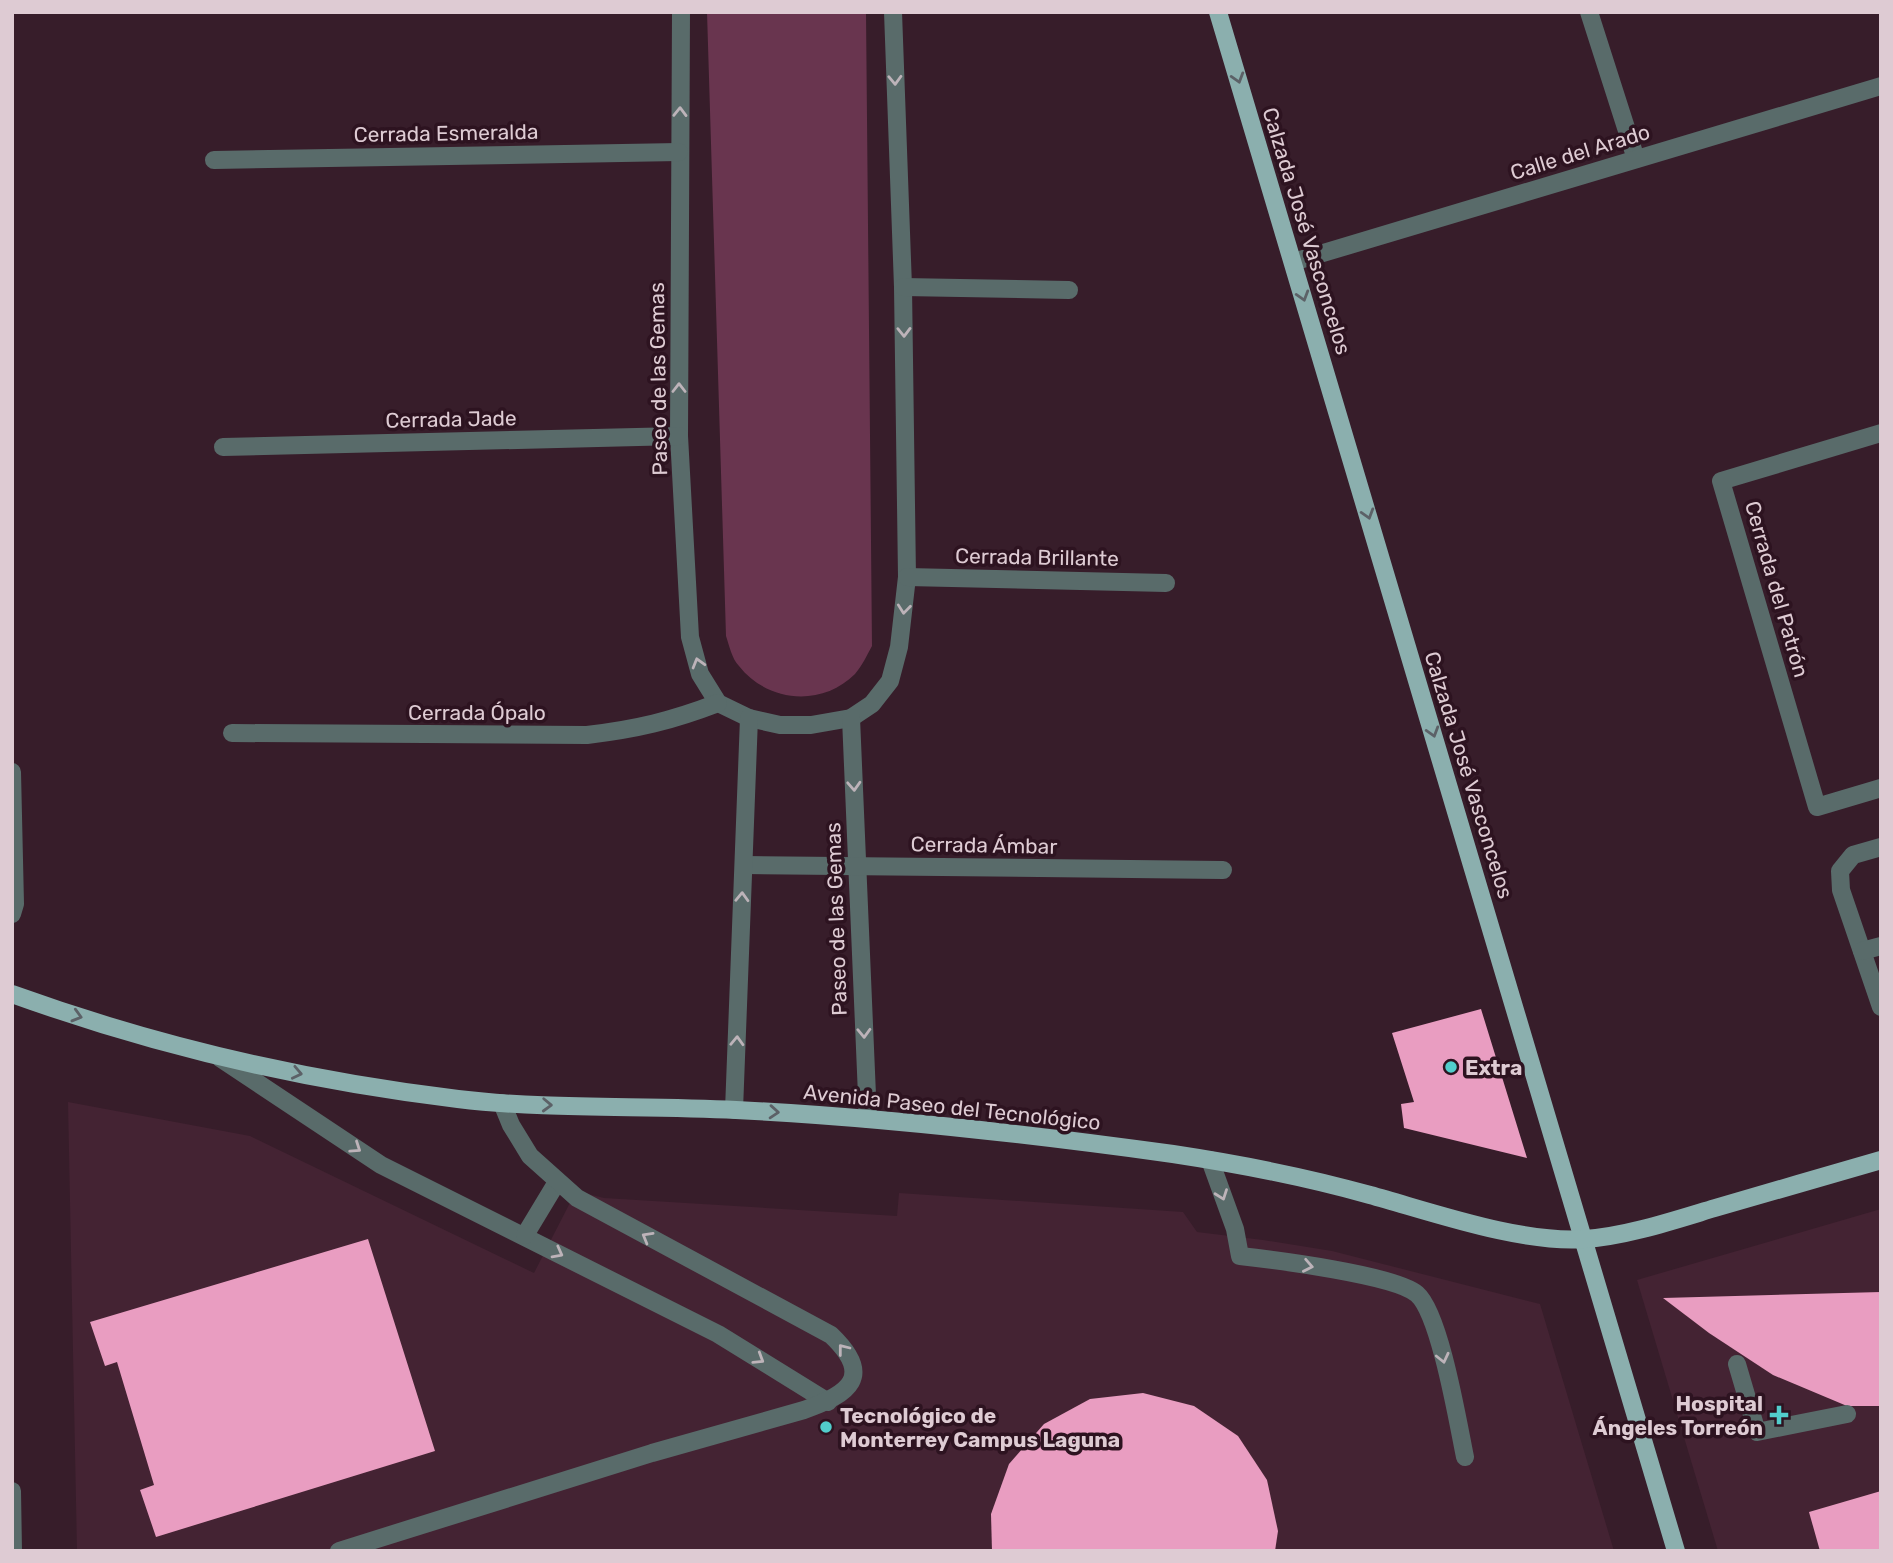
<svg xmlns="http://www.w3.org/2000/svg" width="1893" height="1563" font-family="Rubik,sans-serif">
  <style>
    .built { fill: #442333 }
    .green { fill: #69354f }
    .building { fill: #e99dc1 }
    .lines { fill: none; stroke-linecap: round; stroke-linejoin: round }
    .minor { stroke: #596b6a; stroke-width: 18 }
    .major { stroke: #8bafae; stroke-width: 18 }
    .oneway { stroke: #5c6167 }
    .oneway2 { stroke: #bdb3b9 }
    .poi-dot { fill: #52cdcc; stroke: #2d1320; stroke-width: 2.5 }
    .labels { text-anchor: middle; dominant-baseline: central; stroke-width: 7; stroke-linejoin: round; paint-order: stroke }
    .street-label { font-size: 21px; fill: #decbd3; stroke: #2d1320 }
    .poi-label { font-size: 21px; font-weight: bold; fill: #decbd3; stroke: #2d1320; text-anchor: start }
  </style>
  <rect width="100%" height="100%" fill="#371d2a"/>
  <!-- built -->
  <g class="built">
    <polygon points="68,1102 250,1136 534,1273 576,1191 604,1198 897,1216 899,1193 1183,1212 1197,1232 1263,1240 1332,1251 1540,1304 1614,1551 77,1551"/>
    <polygon points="1881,1209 1881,1551 1718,1551 1637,1280"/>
  </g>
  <!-- green -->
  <path class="green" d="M 707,12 L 866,12 L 872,646 C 867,655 862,666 855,674 C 822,707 768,703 739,666 C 732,659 729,645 726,636 Z"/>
  <!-- building -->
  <g class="building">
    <polygon points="1481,1009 1527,1158 1404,1128 1401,1104 1414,1102 1392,1033"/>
    <polygon points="368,1239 435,1451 156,1537 140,1490 154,1485 117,1362 105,1366 90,1322"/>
    <polygon points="1881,1292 1881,1406 1847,1406 1773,1375 1709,1333 1663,1298"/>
    <polygon points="1143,1393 1194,1406 1238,1436 1267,1480 1278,1531 1275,1551 992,1551 991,1514 1009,1464 1044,1424 1090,1399"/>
    <polygon points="1881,1491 1881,1551 1820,1551 1809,1512"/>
  </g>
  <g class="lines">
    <!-- minor -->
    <g class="minor">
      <polyline points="681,12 679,436 690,637 700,674 718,703 749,718 780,725 811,725 851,718 872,704 890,681 899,647 907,577 903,287 893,12"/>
      <polyline points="1589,12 1636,159"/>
      <polyline points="214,160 679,152"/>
      <polyline points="1293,262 1881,86"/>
      <polyline points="903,287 1069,290"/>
      <polyline points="1881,433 1721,481 1817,807 1881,788"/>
      <polyline points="223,447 679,436"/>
      <polyline points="907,577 1166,583"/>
      <polyline points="851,718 868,1119"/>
      <path d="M 232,733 L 587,735 C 637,729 671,721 718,703"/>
      <polyline points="12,772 15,904 12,914"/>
      <polyline points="1881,847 1853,855 1840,871 1841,890 1881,1007"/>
      <polyline points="744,865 1223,870"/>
      <polyline points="1862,951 1881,946"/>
      <polyline points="220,1058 381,1165 718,1334 828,1402"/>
      <polyline points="734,1110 749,718"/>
      <path d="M 1210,1160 L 1235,1229 L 1240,1256 C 1275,1260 1395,1275 1417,1294 C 1440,1314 1458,1423 1465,1457"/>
      <polyline points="525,1235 557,1182"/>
      <polyline points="1737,1364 1757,1432 1847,1414"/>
      <polyline points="12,1491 13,1551"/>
      <path d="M 339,1551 L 652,1453 L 804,1410 C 850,1394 874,1376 831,1335 L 577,1198 L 530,1156 L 511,1125 L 502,1103"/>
    </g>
    <!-- major -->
    <g class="major">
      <polyline points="1218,12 1676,1551"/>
      <path d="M 12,994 C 156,1046 307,1081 458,1099 C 550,1110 643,1105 736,1110 C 882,1117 1028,1134 1173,1154 C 1239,1164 1306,1177 1370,1195 C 1432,1212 1522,1244 1585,1239 C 1627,1236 1675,1220 1715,1208 C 1770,1192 1826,1176 1881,1160"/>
    </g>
  </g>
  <!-- one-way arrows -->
  <defs><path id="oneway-chevron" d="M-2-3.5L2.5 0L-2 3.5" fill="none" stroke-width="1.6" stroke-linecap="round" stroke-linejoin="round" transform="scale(1.75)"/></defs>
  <g class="oneway">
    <use href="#oneway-chevron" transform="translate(1238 78) rotate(73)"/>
    <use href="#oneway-chevron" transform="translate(1303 296) rotate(73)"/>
    <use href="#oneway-chevron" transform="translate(1368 514) rotate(73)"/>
    <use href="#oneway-chevron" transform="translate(1433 732) rotate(73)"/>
    <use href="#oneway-chevron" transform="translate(77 1016) rotate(16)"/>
    <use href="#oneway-chevron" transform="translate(297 1073) rotate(12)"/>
    <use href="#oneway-chevron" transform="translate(547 1105) rotate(2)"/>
    <use href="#oneway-chevron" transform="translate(774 1112) rotate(4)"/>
  </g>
  <g class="oneway2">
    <use href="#oneway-chevron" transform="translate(895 80) rotate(88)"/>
    <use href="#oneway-chevron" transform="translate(680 112) rotate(-89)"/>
    <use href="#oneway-chevron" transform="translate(904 332) rotate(89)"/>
    <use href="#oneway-chevron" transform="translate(679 388) rotate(-90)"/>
    <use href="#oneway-chevron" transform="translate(904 609) rotate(96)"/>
    <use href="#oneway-chevron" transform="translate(698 663) rotate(-106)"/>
    <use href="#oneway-chevron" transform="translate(854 786) rotate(87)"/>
    <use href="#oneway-chevron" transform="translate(742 897) rotate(-88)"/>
    <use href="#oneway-chevron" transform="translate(864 1033) rotate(88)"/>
    <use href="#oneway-chevron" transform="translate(737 1041) rotate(-88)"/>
    <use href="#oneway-chevron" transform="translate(356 1148) rotate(34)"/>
    <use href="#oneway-chevron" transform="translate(1222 1195) rotate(70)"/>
    <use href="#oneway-chevron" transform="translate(647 1237) rotate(-150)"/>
    <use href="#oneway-chevron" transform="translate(558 1253) rotate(28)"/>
    <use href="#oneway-chevron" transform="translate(1308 1266) rotate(11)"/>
    <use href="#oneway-chevron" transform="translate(843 1349) rotate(-128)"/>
    <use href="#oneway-chevron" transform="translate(1443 1358) rotate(77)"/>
    <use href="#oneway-chevron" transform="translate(759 1359) rotate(32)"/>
  </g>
  <!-- markers -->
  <g class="poi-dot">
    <circle cx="1451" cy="1067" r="7"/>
    <path d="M1775.5 1404.5h7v7h7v7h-7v7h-7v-7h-7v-7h7z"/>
    <circle cx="826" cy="1427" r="7"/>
  </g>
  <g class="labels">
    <!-- street labels -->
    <g class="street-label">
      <text transform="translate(446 133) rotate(-1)">Cerrada Esmeralda</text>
      <text transform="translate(1580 152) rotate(-17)">Calle del Arado</text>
      <text transform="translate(1307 231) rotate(73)">Calzada José Vasconcelos</text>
      <text transform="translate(658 379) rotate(-91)">Paseo de las Gemas</text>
      <text transform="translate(451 419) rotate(-1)">Cerrada Jade</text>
      <text transform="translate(1037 557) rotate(1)">Cerrada Brillante</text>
      <text transform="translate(1777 589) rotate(74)">Cerrada del Patrón</text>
      <text x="477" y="712">Cerrada Ópalo</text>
      <text transform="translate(1469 775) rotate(73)">Calzada José Vasconcelos</text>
      <text transform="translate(984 845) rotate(1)">Cerrada Ámbar</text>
      <text transform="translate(836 919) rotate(-92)">Paseo de las Gemas</text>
      <text transform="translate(952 1107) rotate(6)">Avenida Paseo del Tecnológico</text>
    </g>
    <!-- poi labels -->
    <g class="poi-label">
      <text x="1465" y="1067">Extra</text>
      <text x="1763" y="1403" text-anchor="end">Hospital<tspan x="1763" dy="24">Ángeles Torreón</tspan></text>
      <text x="840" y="1415">Tecnológico de<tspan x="840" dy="24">Monterrey Campus Laguna</tspan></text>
    </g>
  </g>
  <!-- border -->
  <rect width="1893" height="1563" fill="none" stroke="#decbd3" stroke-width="28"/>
</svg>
